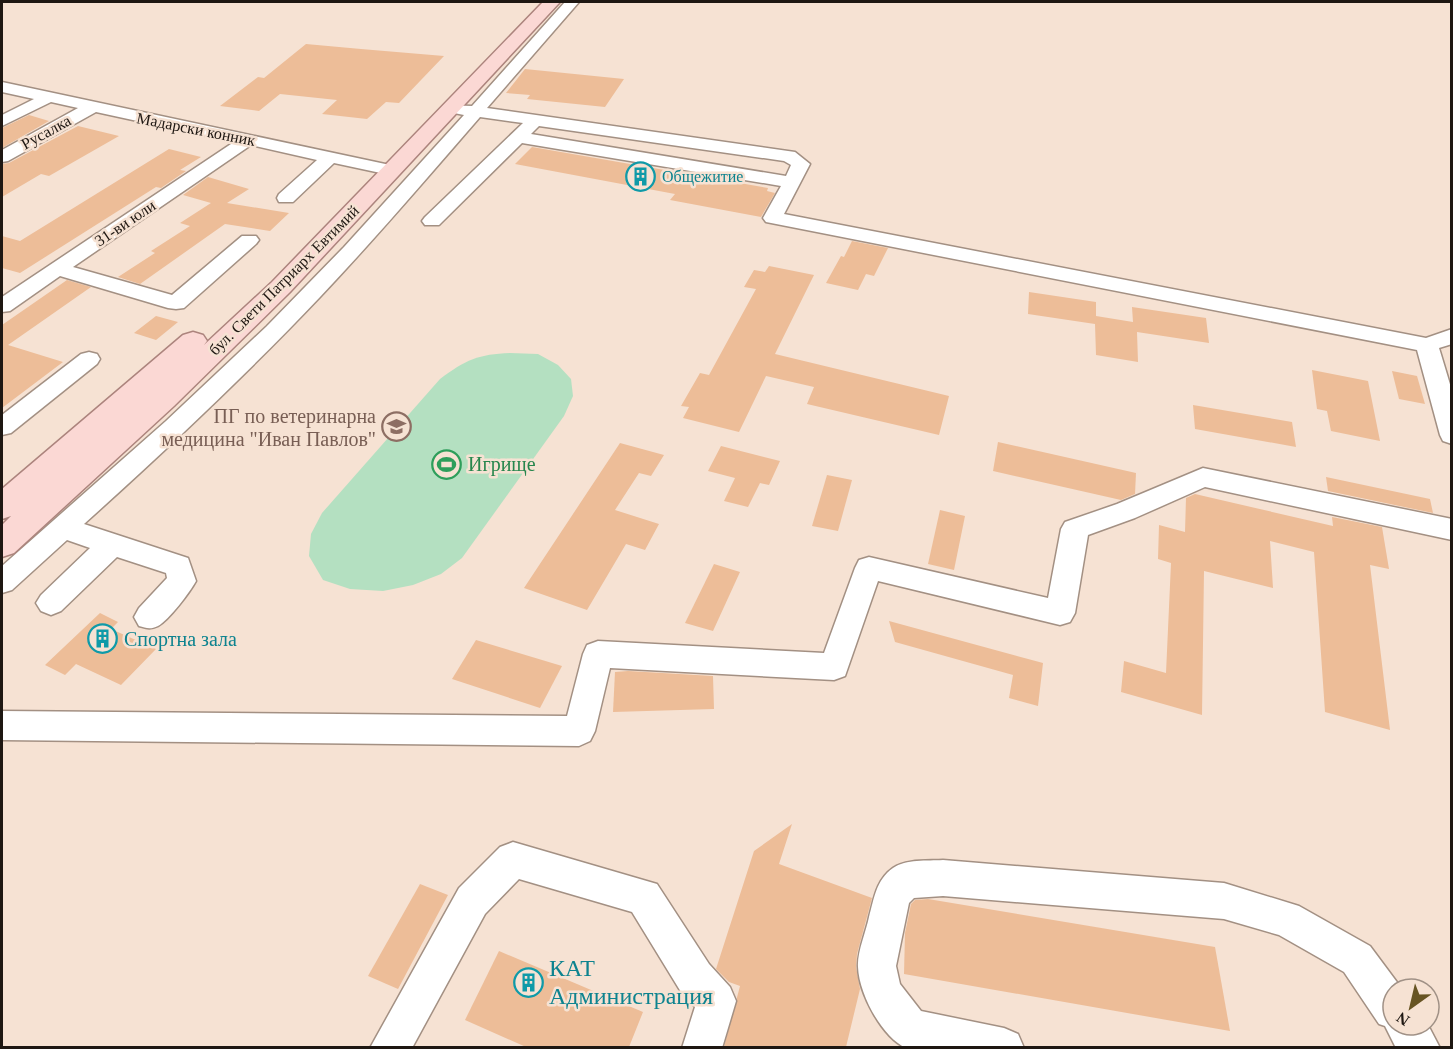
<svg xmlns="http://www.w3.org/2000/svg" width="1453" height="1049" font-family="Georgia,serif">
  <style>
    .green { fill: #b4e0c1 }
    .building { fill: #edbd98 }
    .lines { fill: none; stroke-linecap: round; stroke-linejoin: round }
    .minor-casing { stroke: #a39083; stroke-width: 3 }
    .major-casing { stroke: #ac847d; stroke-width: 3 }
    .minor { fill: #fff; fill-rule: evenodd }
    .major { fill: #fbd8d4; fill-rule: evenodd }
    .labels { text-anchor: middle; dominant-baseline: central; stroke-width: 5; stroke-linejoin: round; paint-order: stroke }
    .far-street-label { font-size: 16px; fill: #1e1712; stroke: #f6e2d3 }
    .far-culture-label { font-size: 16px; fill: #0d838f; stroke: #f6e2d3; text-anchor: start }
    .education-label { font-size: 20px; fill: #785e54; stroke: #f6e2d3; text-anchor: end }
    .leisure-label { font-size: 20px; fill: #27864d; stroke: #f6e2d3; text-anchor: start }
    .culture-label { font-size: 20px; fill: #0d838f; stroke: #f6e2d3; text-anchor: start }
    .near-culture-label { font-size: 24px; fill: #0d838f; stroke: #f6e2d3; text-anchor: start }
  </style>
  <rect width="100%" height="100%" fill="#f6e2d3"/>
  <!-- green -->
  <path class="green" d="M 510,353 L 538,354 L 558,365 L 571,379 L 573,396 L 564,416 L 462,558 L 441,574 L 413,585 L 383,591 L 350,589 L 323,580 L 309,556 L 311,534 L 322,513 L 440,379 C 465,360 479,354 510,353 Z"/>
  <!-- building -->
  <g class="building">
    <polygon points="306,44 361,49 444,56 399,103 386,102 367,119 322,114 337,100 280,94 259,111 220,106 258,77 264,78"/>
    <polygon points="525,69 624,79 605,107 527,99 530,95 506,93"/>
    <polygon points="29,115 49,121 2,148 2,128"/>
    <polygon points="78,126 119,136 49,176 41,174 2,197 2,164 9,163"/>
    <polygon points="532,147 768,188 767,191 775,193 761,217 670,200 675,194 515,164"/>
    <polygon points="169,149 201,157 180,170 186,171 161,188 156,187 20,273 2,268 2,236 20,241"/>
    <polygon points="208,177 249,189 227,203 289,213 270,231 225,224 140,284 118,277 155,253 151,251 190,226 180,223 211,203 183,195"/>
    <polygon points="852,241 888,248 874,276 866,274 858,290 826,283 841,256 844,257"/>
    <polygon points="769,266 814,275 775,354 949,396 939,435 807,404 814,387 766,376 739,432 683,418 689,407 681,406 700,373 709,375 756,289 744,287 754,270 765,272"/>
    <polygon points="67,280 91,287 8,345 63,362 2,408 2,325"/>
    <polygon points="1029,292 1096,302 1096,316 1133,322 1132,307 1206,318 1209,343 1137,332 1138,362 1096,355 1095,324 1028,314"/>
    <polygon points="156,316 178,322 156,340 134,333"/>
    <polygon points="1312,370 1368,381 1380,441 1331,431 1327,411 1317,409"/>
    <polygon points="1392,371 1417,376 1425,404 1399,399"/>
    <polygon points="1193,405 1292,422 1296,447 1195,429"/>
    <polygon points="998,442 1136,473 1135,494 1121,500 993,471"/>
    <polygon points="620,443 664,455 651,476 639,473 615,510 659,524 645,550 626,544 587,610 524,588"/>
    <polygon points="721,446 780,461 769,485 760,483 748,507 724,501 735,478 708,471"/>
    <polygon points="827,475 852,480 838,531 812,526"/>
    <polygon points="1326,477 1430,499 1433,513 1328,491"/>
    <polygon points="1195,494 1333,526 1332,517 1382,527 1389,569 1370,565 1390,730 1325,712 1314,552 1270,541 1273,588 1204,571 1202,715 1121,692 1124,661 1166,673 1171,563 1158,559 1159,525 1185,532 1186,498"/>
    <polygon points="940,510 965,516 954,570 928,564"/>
    <polygon points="714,564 740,572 713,631 685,623"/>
    <polygon points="100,613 118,622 111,629 156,649 121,685 76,664 65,675 45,665"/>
    <polygon points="889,621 1043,663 1038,706 1009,698 1013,675 895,642"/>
    <polygon points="476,640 562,666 540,708 452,679"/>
    <polygon points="628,671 713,676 714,709 613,712 615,672"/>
    <polygon points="792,824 779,864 872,898 857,954 856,967 860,989 846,1047 724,1047 740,986 729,982 716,969 754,851"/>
    <polygon points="420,884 448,895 398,989 368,976"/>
    <polygon points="928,899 1215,947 1230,1031 904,974 905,933 911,904 915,900"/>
    <polygon points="499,951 643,1012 629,1047 526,1047 465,1020"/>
  </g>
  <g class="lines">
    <defs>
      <g id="minor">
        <path d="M 565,2 L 579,2 L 487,108 L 795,152 L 810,164 L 784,214 L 1426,338 L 1452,329 L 1452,344 L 1439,348 L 1452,391 L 1452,444 L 1443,441 L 1440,435 L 1417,350 L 766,222 L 763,218 L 781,186 L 522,143 L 439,225 L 425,225 L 422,221 L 425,217 L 523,123 L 480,117 C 427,178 375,239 320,297 C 245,376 165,451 84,524 L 188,558 L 196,581 C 190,592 169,620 158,626 C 150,630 146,628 139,626 L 134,617 L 139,608 L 167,578 L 166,573 L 117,557 L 61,611 L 51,615 L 41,611 L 36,603 L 41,595 L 90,548 L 67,540 L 12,590 L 2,593 L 2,566 L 166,421 L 267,326 L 344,247 L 464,115 L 444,111 L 442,108 L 444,105 L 472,106 ZM 539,126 L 784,161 L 791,165 L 786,176 L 531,134 Z"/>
        <polygon points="2,82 390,165 396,166 399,170 396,174 390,175 334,163 293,202 279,202 277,198 279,194 317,160 251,145 73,267 172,295 242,236 256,236 259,240 256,244 184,308 176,309 168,308 60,276 10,311 2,312 2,297 234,142 96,112 8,161 2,162 2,150 78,108 51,102 2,126 2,115 34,99 2,92"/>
        <polygon points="89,352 97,354 100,359 97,364 11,433 2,435 2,415 81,354"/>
        <polygon points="1203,468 1452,519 1452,540 1205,487 1135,518 1088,535 1075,613 1070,622 1060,625 878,581 845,676 834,680 610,668 595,731 590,741 579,746 2,740 2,711 567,716 583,654 587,645 598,641 824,653 855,568 859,560 869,557 1048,598 1061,529 1065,522 1117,504"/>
        <polygon points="513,842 657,884 709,964 730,987 736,1001 722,1048 682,1048 695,1007 681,992 632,912 519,879 485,914 412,1048 370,1048 459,888 500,847"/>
        <path d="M 943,860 L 1224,883 L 1299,906 L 1370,946 L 1402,989 L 1393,989 L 1393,1025 L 1428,1025 L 1440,1048 L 1396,1048 L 1385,1026 L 1379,1024 L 1344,972 L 1279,935 L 1224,919 L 943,896 L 914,898 L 909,903 L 896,966 L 900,984 L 921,1011 L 1004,1028 L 1018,1034 L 1024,1048 L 906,1048 C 882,1037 859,994 858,967 C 857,952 866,932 869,917 C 874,899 876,880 893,868 C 906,859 927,861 943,860 Z"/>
      </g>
      <polygon id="major" points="543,2 560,2 290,292 174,406 14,553 2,557 2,525 11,516 2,519 2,489 183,335 193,332 203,335 207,341 204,345 272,282"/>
    </defs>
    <!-- minor casing -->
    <use href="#minor" class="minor-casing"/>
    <!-- major casing -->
    <use href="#major" class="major-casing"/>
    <!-- minor -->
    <use href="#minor" class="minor"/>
    <!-- major -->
    <use href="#major" class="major"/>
  </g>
  <!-- icons -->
  <defs>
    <symbol id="building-ring" viewBox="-11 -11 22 22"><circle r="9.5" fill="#f6e2d3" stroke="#0f9aa8" stroke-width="1.5"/><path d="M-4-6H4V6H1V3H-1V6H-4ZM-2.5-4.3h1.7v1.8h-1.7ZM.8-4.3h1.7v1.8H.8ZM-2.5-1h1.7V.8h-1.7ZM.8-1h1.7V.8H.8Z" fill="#0f9aa8"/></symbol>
    <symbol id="school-ring" viewBox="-11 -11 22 22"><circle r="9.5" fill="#f6e2d3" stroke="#8d6e63" stroke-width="1.5"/><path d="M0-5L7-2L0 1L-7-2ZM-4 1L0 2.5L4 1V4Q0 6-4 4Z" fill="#8d6e63"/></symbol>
    <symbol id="stadium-ring" viewBox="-11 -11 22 22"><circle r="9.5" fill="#f6e2d3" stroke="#2e9e5b" stroke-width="1.5"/><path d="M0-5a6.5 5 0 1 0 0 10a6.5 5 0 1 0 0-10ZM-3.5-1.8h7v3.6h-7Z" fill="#2e9e5b"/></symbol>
  </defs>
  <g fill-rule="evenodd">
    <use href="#building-ring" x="624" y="160" width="33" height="33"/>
    <use href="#school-ring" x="380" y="410" width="33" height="33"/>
    <use href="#stadium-ring" x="430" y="448" width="33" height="33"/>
    <use href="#building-ring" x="86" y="622" width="33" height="33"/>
    <use href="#building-ring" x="512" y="966" width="33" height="33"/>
  </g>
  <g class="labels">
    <!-- far-street labels -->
    <g class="far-street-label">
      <text transform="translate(196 129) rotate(11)">Мадарски конник</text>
      <text transform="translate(46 132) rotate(-29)">Русалка</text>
      <text transform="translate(125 223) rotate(-34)">31-ви юли</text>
      <text transform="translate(284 280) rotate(-45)">бул. Свети Патриарх Евтимий</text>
    </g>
    <!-- far-culture labels -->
    <g class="far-culture-label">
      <text x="662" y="176">Общежитие</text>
    </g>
    <!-- education labels -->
    <g class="education-label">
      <text x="376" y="416">ПГ по ветеринарна<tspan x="376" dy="23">медицина "Иван Павлов"</tspan></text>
    </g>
    <!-- leisure labels -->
    <g class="leisure-label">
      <text x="468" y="464">Игрище</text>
    </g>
    <!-- culture labels -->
    <g class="culture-label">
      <text x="124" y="639">Спортна зала</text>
    </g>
    <!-- near-culture labels -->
    <g class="near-culture-label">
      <text x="549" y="968">КАТ<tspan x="549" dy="28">Администрация</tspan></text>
    </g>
  </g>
  <!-- border -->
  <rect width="1453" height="1049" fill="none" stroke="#1e1712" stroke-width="6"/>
  <!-- north arrow -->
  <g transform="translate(1411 1007) rotate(214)"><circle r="28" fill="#f6e2d3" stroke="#a09186" stroke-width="1.5"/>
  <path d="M0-4.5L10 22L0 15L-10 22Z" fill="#675423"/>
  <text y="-9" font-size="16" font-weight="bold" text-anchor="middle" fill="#1e1712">N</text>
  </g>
</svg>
